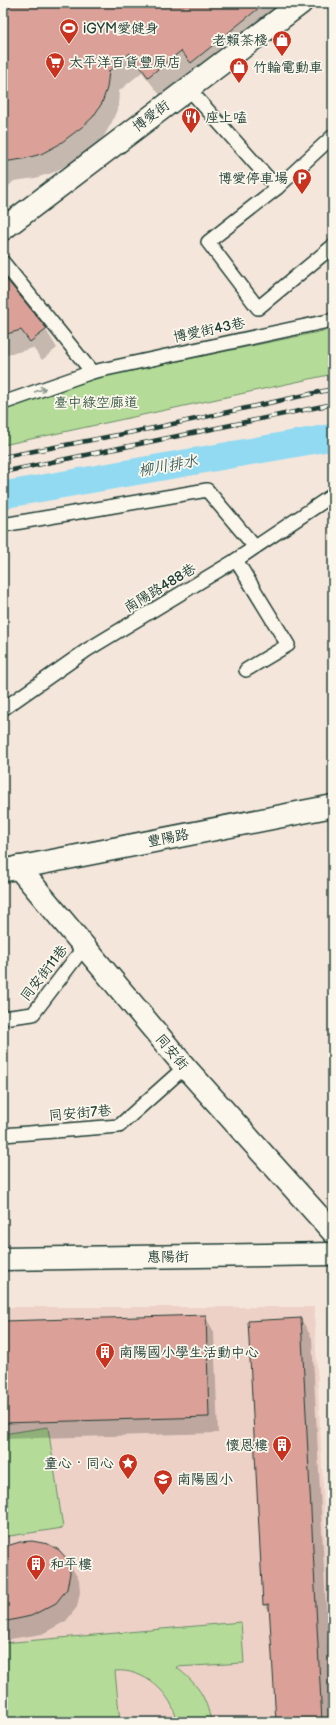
<svg xmlns="http://www.w3.org/2000/svg" width="336" height="1725" font-family="'Balsamiq Sans','LXGW WenKai TC',sans-serif">
  <style>
    .built { fill: #edd1c7 }
    .green { fill: #b4dc98; stroke: #6a8c66 }
    .shadow { fill: #0003 }
    .lines { fill: none; stroke-linecap: round; stroke-linejoin: round }
    .canal { stroke: #91daf2; stroke-width: 27 }
    .building { fill: #dba198; stroke: #1f3d34 }
    .lane-casing { stroke: #1f3d34; stroke-width: 16 }
    .street-casing { stroke: #1f3d34; stroke-width: 25 }
    .lane { stroke: #fbf7ec; stroke-width: 13 }
    .street { stroke: #fbf7ec; stroke-width: 22 }
    .rail-casing { stroke: #1f3d34; stroke-width: 4.5 }
    .rail { stroke: #fbf7ec; stroke-width: 3; stroke-dasharray: 9; stroke-linecap: butt }
    .oneway { stroke: #8d9a90 }
    .labels { text-anchor: middle; dominant-baseline: central; stroke-width: 3.5; stroke-linejoin: round; paint-order: stroke }
    .poi-label { font-size: 14px; fill: #1f3d34; stroke: #fbf7ec; text-anchor: start }
    .street-label { font-size: 14px; fill: #1f3d34; stroke: #fbf7ec }
    .park-label { font-size: 14px; fill: #3d5d48; stroke: #fbf7ec }
    .water-label { font-size: 15px; font-style: italic; fill: #365c5a; stroke: #fbf7ec }
  </style>
  <rect width="100%" height="100%" fill="#f5e6db"/>
  <filter id="ink" filterUnits="userSpaceOnUse"><feTurbulence type="fractalNoise" baseFrequency=".025" numOctaves="2"/><feDisplacementMap in="SourceGraphic" scale="8" xChannelSelector="R" yChannelSelector="G"/><feConvolveMatrix kernelMatrix="1 2 1 2 8 2 1 2 1" color-interpolation-filters="sRGB"/></filter>
  <g filter="url(#ink)">
    <!-- built -->
    <polygon class="built" points="3,1307 314,1307 333,1684 333,1722 3,1722"/>
    <!-- green -->
    <g class="green">
      <polygon points="333,329 333,374 3,445 3,410 87,380"/>
      <polygon points="48,1427 63,1528 3,1537 3,1434"/>
      <path d="M 241,1622 L 244,1663 L 176,1667 C 197,1684 206,1695 211,1722 L 177,1722 C 173,1693 143,1668 115,1671 L 120,1722 L 3,1722 L 3,1643 Z"/>
    </g>
    <!-- shadow -->
    <g class="shadow">
      <polygon points="3,3 306,3 203,81 193,69 160,95 142,72 119,91 118,107 112,122 104,136 93,147 69,164 52,173 35,178 14,181 3,191"/>
      <polygon points="3,278 46,330 57,348 42,360 33,348 3,356"/>
      <polygon points="205,1316 214,1332 218,1433 3,1439 3,1322"/>
      <polygon points="301,1319 312,1338 332,1722 277,1722 271,1617 264,1604"/>
      <polygon points="3,1550 68,1561 79,1580 80,1592 77,1607 66,1621 42,1634 3,1640"/>
    </g>
    <g class="lines">
      <!-- canal -->
      <polyline class="canal" points="3,495 333,437"/>
    </g>
    <!-- building -->
    <g class="building">
      <polygon points="3,3 265,3 191,63 181,51 148,77 130,53 109,71 107,88 102,103 93,117 82,127 58,145 41,154 23,159 3,162"/>
      <polygon points="3,275 47,329 30,342 21,330 3,335"/>
      <polygon points="206,1315 209,1417 3,1423 3,1321"/>
      <polygon points="301,1318 322,1722 276,1722 269,1604 263,1605 248,1321"/>
      <polygon points="32,1541 48,1544 59,1550 69,1561 70,1573 67,1589 56,1603 31,1616 3,1622 3,1547 20,1542"/>
    </g>
    <g class="lines">
      <defs>
        <g id="lane">
          <polyline points="188,88 277,188"/>
          <polyline points="333,136 277,188 208,242 258,308 333,246"/>
          <polyline points="3,262 92,372 333,320"/>
          <polyline points="3,403 92,372"/>
          <polyline points="3,525 207,490 255,547"/>
          <polyline points="236,560 288,645 246,670"/>
          <polyline points="3,709 87,650 236,560 333,495"/>
          <polyline points="3,1018 33,1014 84,947"/>
          <polyline points="3,1135 119,1126 185,1067"/>
        </g>
        <g id="street">
          <polyline points="3,229 301,3"/>
          <polyline points="18,867 185,1067 333,1232"/>
          <polyline points="6,870 333,806"/>
          <polyline points="3,1259 333,1254"/>
        </g>
      </defs>
      <!-- lane casing -->
      <use href="#lane" class="lane-casing"/>
      <!-- street casing -->
      <use href="#street" class="street-casing"/>
      <!-- lane -->
      <use href="#lane" class="lane"/>
      <!-- street -->
      <use href="#street" class="street"/>
      <defs>
        <g id="rail">
          <polyline points="3,457 159,427 333,389"/>
          <polyline points="3,472 333,404"/>
        </g>
      </defs>
      <!-- rail casing -->
      <use href="#rail" class="rail-casing"/>
      <!-- rail -->
      <use href="#rail" class="rail"/>
    </g>
    <!-- one-way arrows -->
    <defs><path id="oneway-shaft" d="M-6 0H5M1.5-3L5.5 0L1.5 3" fill="none" stroke-width="1.6" stroke-linecap="round" stroke-linejoin="round"/></defs>
    <use class="oneway" href="#oneway-shaft" transform="translate(40 390) rotate(-19)"/>
  </g>
  <!-- icons -->
  <defs>
    <symbol id="stadium-pin" viewBox="-11 -11 22 30"><path d="M0 17L-7.5 6A9.5 9.5 0 1 1 7.5 6Z" fill="#c8321e" stroke="#fbf7ec"/><path d="M0-5a6.5 5 0 1 0 0 10a6.5 5 0 1 0 0-10ZM-3.5-1.8h7v3.6h-7Z" fill="#fff"/></symbol>
    <symbol id="shop-pin" viewBox="-11 -11 22 30"><path d="M0 17L-7.5 6A9.5 9.5 0 1 1 7.5 6Z" fill="#c8321e" stroke="#fbf7ec"/><path d="M-5-2.5h2.3a2.7 3.5 0 0 1 5.4 0H5L5.5 6h-11ZM-1.5-2.5h3a1.5 2.3 0 0 0-3 0Z" fill="#fff"/></symbol>
    <symbol id="supermarket-pin" viewBox="-11 -11 22 30"><path d="M0 17L-7.5 6A9.5 9.5 0 1 1 7.5 6Z" fill="#c8321e" stroke="#fbf7ec"/><path d="M-6-5.5h2.5l.6 2H6L4.5 2H-2.5L-4.4-4H-6ZM-1.5 3.2a1.3 1.3 0 1 0 .1 0ZM3 3.2a1.3 1.3 0 1 0 .1 0Z" fill="#fff"/></symbol>
    <symbol id="restaurant-pin" viewBox="-11 -11 22 30"><path d="M0 17L-7.5 6A9.5 9.5 0 1 1 7.5 6Z" fill="#c8321e" stroke="#fbf7ec"/><path d="M-5-6h1v4h1v-4h1v4h1v-4h1v5L-1.5 .5V6h-2V.5L-5-1ZM5-6V6H3V1.5H1.5Q1.5-4 5-6Z" fill="#fff"/></symbol>
    <symbol id="parking-pin" viewBox="-11 -11 22 30"><path d="M0 17L-7.5 6A9.5 9.5 0 1 1 7.5 6Z" fill="#c8321e" stroke="#fbf7ec"/><path d="M-3.5-5.5H1a3.5 3.5 0 0 1 0 7H-1V5.5H-3.5ZM-1-3.4V-.6H.8a1.4 1.4 0 0 0 0-2.8Z" fill="#fff"/></symbol>
    <symbol id="building-pin" viewBox="-11 -11 22 30"><path d="M0 17L-7.5 6A9.5 9.5 0 1 1 7.5 6Z" fill="#c8321e" stroke="#fbf7ec"/><path d="M-4-6H4V6H1V3H-1V6H-4ZM-2.5-4.3h1.7v1.8h-1.7ZM.8-4.3h1.7v1.8H.8ZM-2.5-1h1.7V.8h-1.7ZM.8-1h1.7V.8H.8Z" fill="#fff"/></symbol>
    <symbol id="sight-pin" viewBox="-11 -11 22 30"><path d="M0 17L-7.5 6A9.5 9.5 0 1 1 7.5 6Z" fill="#c8321e" stroke="#fbf7ec"/><path d="M0-6L1.8-2.2L6-1.7L2.9 1.2L3.7 5.4L0 3.3L-3.7 5.4L-2.9 1.2L-6-1.7L-1.8-2.2Z" fill="#fff"/></symbol>
    <symbol id="school-pin" viewBox="-11 -11 22 30"><path d="M0 17L-7.5 6A9.5 9.5 0 1 1 7.5 6Z" fill="#c8321e" stroke="#fbf7ec"/><path d="M0-5L7-2L0 1L-7-2ZM-4 1L0 2.5L4 1V4Q0 6-4 4Z" fill="#fff"/></symbol>
  </defs>
  <g fill-rule="evenodd">
    <use href="#stadium-pin" x="58" y="17" width="22" height="30"/>
    <use href="#shop-pin" x="271" y="29" width="22" height="30"/>
    <use href="#supermarket-pin" x="44" y="51" width="22" height="30"/>
    <use href="#shop-pin" x="228" y="56" width="22" height="30"/>
    <use href="#restaurant-pin" x="180" y="106" width="22" height="30"/>
    <use href="#parking-pin" x="291" y="167" width="22" height="30"/>
    <use href="#building-pin" x="94" y="1341" width="22" height="30"/>
    <use href="#building-pin" x="271" y="1434" width="22" height="30"/>
    <use href="#sight-pin" x="117" y="1452" width="22" height="30"/>
    <use href="#school-pin" x="152" y="1468" width="22" height="30"/>
    <use href="#building-pin" x="25" y="1553" width="22" height="30"/>
  </g>
  <g class="labels">
    <!-- poi labels -->
    <g class="poi-label">
      <text x="83" y="28">iGYM愛健身</text>
      <text x="268" y="40" text-anchor="end">老賴茶棧</text>
      <text x="69" y="62">太平洋百貨豐原店</text>
      <text x="253" y="67">竹輪電動車</text>
      <text x="205" y="117">座上嗑</text>
      <text x="288" y="178" text-anchor="end">博愛停車場</text>
      <text x="119" y="1352">南陽國小學生活動中心</text>
      <text x="268" y="1445" text-anchor="end">懷恩樓</text>
      <text x="114" y="1463" text-anchor="end">童心‧同心</text>
      <text x="177" y="1479">南陽國小</text>
      <text x="50" y="1564">和平樓</text>
    </g>
    <!-- street labels -->
    <g class="street-label">
      <text transform="translate(151 116) rotate(-37)">博愛街</text>
      <text transform="translate(209 330) rotate(-12)">博愛街43巷</text>
      <text transform="translate(160 588) rotate(-31)">南陽路488巷</text>
      <text transform="translate(168 838) rotate(-11)">豐陽路</text>
      <text transform="translate(44 973) rotate(-52)">同安街11巷</text>
      <text transform="translate(172 1052) rotate(50)">同安街</text>
      <text transform="translate(80 1113) rotate(-5)">同安街7巷</text>
      <text transform="translate(168 1257) rotate(-1)">惠陽街</text>
    </g>
    <!-- park labels -->
    <g class="park-label">
      <text x="96" y="402">臺中綠空廊道</text>
    </g>
    <!-- water labels -->
    <g class="water-label">
      <text transform="translate(168 466) rotate(-10)">柳川排水</text>
    </g>
  </g>
  <!-- margin -->
  <rect width="336" height="1725" fill="none" stroke="#fbf7ec" stroke-width="16"/>
  <rect x="8" y="8" width="320" height="1709" fill="none" stroke="#1f3d34" stroke-width="1.5" filter="url(#ink)"/>
</svg>
